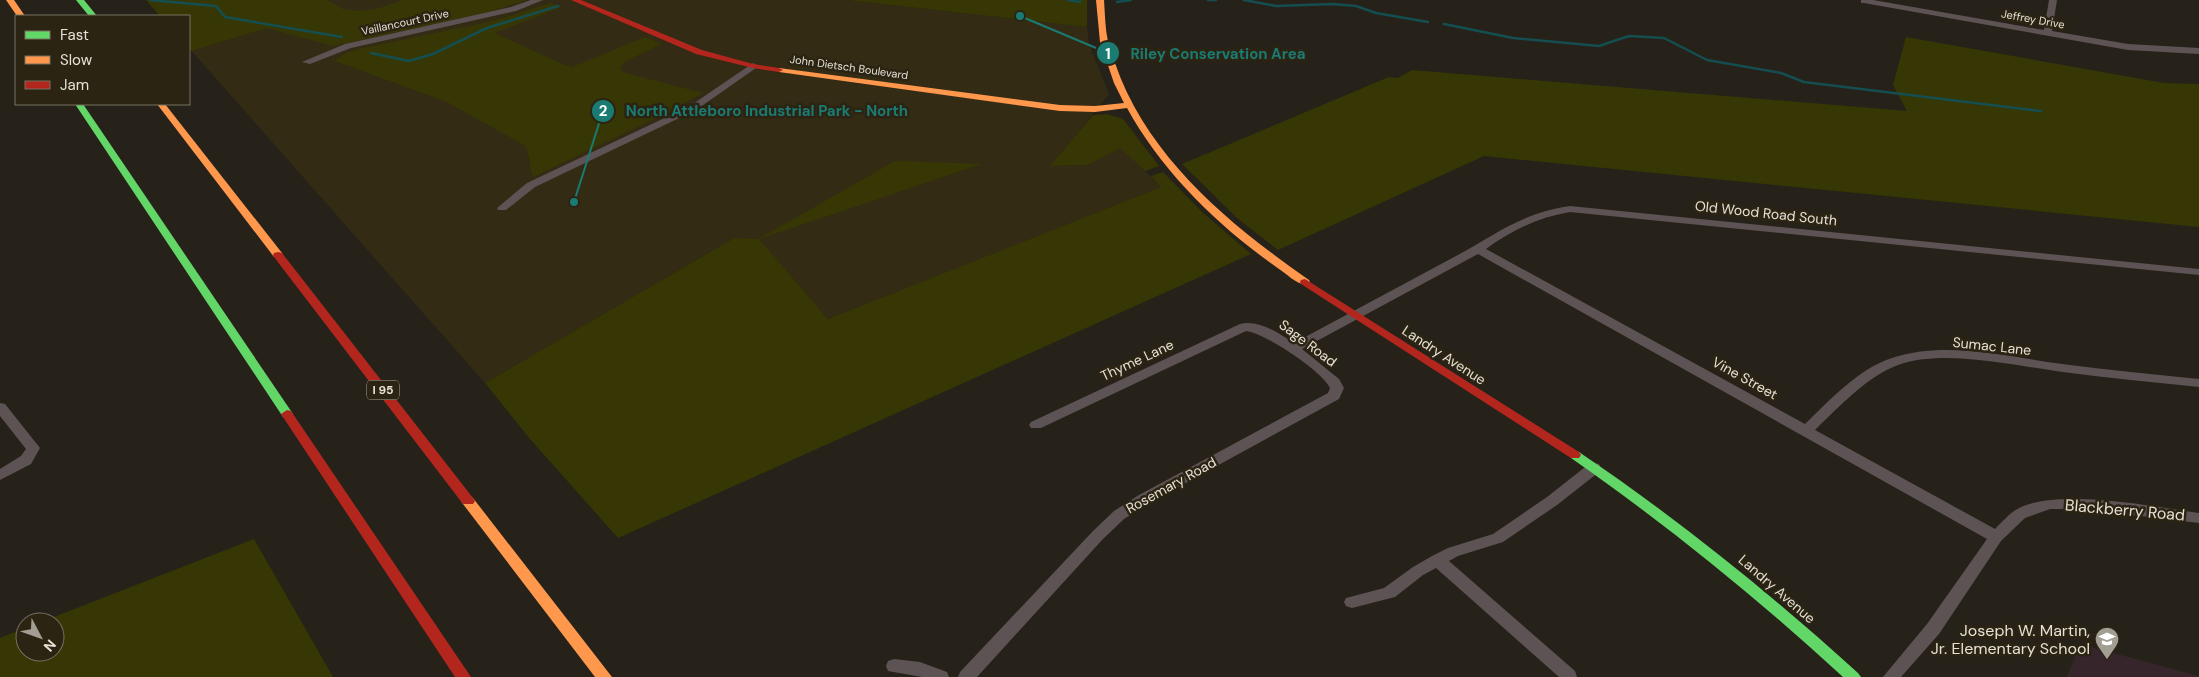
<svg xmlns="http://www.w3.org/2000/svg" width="2199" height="677" font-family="'DM Sans',sans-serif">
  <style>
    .built { fill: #332b14 }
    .education { fill: #36252a }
    .green { fill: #363704 }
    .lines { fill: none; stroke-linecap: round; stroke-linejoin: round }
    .stream { stroke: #144e51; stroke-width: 2.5 }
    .street { fill: #5d5354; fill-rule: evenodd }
    .fast { fill: #63d668; fill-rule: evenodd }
    .slow { fill: #ff974d; fill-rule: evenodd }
    .jam { fill: #b3261e; fill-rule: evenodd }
    .labels { text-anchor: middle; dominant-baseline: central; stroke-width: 5; stroke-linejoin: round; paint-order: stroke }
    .far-street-label { font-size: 11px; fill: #e5e1d6; stroke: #2c2413 }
    .shield { fill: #2c2413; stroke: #aea89c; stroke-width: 1 }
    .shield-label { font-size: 12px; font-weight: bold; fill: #e5e1d6 }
    .street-label { font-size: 14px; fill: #e5e1d6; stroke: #2c2413 }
    .near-street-label { font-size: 16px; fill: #e5e1d6; stroke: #2c2413 }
    .near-poi-label { font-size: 16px; fill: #e5e1d6; stroke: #2c2413; text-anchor: end }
    .leader { fill: none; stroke: #1a7b73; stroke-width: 2 }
    .callout-dot { fill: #1a7b73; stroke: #2c2413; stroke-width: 2 }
    .mark-label { font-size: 15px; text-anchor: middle; font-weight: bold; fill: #fff }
    .callout-label { font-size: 15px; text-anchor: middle; font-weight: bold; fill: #1a7b73; stroke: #2c2413; stroke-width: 5; stroke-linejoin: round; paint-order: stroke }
  </style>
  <rect width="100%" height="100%" fill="#262219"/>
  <!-- built -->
  <polygon class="built" points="146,0 846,0 1087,27 1089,44 1109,94 1051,166 1088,165 1120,147 1162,187 828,319 758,240 734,238 485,383 189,48 189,16 160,16"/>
  <!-- education -->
  <polygon class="education" points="2080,644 2199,676 2199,677 2067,677"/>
  <!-- green -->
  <g class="green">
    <polygon points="146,0 327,0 343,9 358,11 376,9 403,0 527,0 488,12 333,46 267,28 191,51 189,48 189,16 160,16"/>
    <polygon points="846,0 1087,0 1087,27"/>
    <path d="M 551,3 L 562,7 L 494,33 L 565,65 L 572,67 L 645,37 L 662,44 L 626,61 L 620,67 L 622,72 L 703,93 L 658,117 L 533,177 C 528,164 532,159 524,145 L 447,102 L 335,61 L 344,54 L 359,49 L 497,20 Z"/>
    <polygon points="1906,37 2164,83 2199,84 2199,227 1484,156 1278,250 1237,218 1182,164 1389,77 1398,78 1412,70 1907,111 1893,85"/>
    <polygon points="1107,114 1123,119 1159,166 1145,171 1120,148 1088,165 1050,166 1093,115"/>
    <polygon points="895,161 982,164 759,239 828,319 1161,187 1151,176 1163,172 1202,212 1251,254 618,538 530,439 485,383 734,238 758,239"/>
    <polygon points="254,539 333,677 0,677 0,638 25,628 25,652 55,652 55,622 41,622"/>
  </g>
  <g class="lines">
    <!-- stream -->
    <g class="stream">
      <polyline points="150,0 216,6 225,17 342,37"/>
      <polyline points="1068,0 1080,2"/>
      <polyline points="1208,0 1216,0"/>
      <polyline points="1244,0 1276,6 1333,4 1356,6 1376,13 1428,22"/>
      <polyline points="1117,2 1131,0"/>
      <polyline points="1444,24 1513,38 1599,46 1629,36 1664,38 1707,60 1781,73 1804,82 2041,111"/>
      <polyline points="371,53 409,61 433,54 487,28 558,6"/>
    </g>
    <!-- street -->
    <g class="street">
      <polygon points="531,0 543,0 516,11 351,48 310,64 302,62 345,44 511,7"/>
      <polygon points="1861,0 1873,0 2044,30 2049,0 2057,0 2052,31 2128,44 2199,48 2199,54 2128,50 1864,3 1861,3"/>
      <polygon points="753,63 758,66 756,68 696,110 535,187 506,210 498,210 497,208 527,183 690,106"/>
      <path d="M 1570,206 L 2199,269 L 2199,275 L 1570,212 C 1539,217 1512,230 1486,249 L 1805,424 C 1830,400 1858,369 1892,358 C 1946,340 2008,357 2062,364 C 2108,370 2153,374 2199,379 L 2199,387 C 2154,382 2108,378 2063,372 C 2016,366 1943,348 1898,365 C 1866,377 1839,407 1815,430 L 1995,529 C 2001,523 2007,516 2014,511 C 2051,486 2155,507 2199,513 L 2199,523 L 2083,509 L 2050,509 L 2025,518 L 2001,541 L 1939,634 L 1901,677 L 1883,677 L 1927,624 L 1987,539 L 1478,254 L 1302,349 L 1339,379 L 1344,388 L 1339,399 L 1149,503 L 1124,519 L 1103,539 L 977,677 L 958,677 L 960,672 L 1093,531 L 1114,511 L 1139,495 L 1328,393 L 1330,388 C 1322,371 1265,333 1246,331 L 1041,428 L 1031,428 L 1029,425 L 1031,422 L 1240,324 C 1258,319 1279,333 1294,343 C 1348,314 1402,285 1456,256 C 1497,234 1521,213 1570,206 Z"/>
      <polygon points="0,403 5,404 40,448 31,464 0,480 0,469 21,456 26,449 0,416"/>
      <polygon points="1594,463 1599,464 1601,468 1599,472 1557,505 1503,542 1458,556 1449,561 1575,671 1577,677 1559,677 1436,568 1423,575 1395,597 1352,608 1346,606 1344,602 1346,598 1384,588 1413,567 1432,556 1448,548 1493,534 1547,497 1589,464"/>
      <polygon points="894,659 920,662 947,672 949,677 922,677 888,671 886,666 888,661"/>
    </g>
    <!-- fast -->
    <g class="fast">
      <polygon points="76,0 84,0 97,16 89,16"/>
      <polygon points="75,104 83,104 291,411 293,414 291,417 283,417"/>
      <path d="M 1575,451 L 1579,452 C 1678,519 1770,593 1858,673 L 1861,677 L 1843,677 C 1757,598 1667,525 1571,458 L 1569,455 L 1571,452 Z"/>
    </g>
    <!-- slow -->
    <g class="slow">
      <polygon points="6,0 14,0 25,16 17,16"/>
      <path d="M 1096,0 L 1104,0 C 1105,14 1105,28 1108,42 C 1109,49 1113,56 1115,63 C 1147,157 1230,225 1309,280 L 1310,282 L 1309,284 C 1299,287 1287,274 1279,269 C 1219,227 1162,172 1127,108 L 1095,112 L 1060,111 L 779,72 L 775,70 L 779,68 L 1060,105 L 1095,106 L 1124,103 L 1114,83 L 1100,42 Z"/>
      <polygon points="157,104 165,104 282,253 283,255 282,257 274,257"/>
      <polygon points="468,496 473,498 612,677 595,677 463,504 461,501 463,498"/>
    </g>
    <!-- jam -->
    <g class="jam">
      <polygon points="571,0 581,0 702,50 753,64 779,68 783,70 779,72 753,68 696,54"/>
      <polygon points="278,252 282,253 473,498 475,501 473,504 463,504 274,257 273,255 274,253"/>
      <polygon points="1305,279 1579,452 1581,455 1579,458 1571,458 1301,284 1300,282 1301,280"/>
      <polygon points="287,410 291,411 471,677 455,677 283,417 281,414"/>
    </g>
  </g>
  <!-- icons -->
  <defs>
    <symbol id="school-pin" viewBox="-11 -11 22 30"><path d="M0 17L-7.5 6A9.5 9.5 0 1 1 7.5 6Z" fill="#a29e94" stroke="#2c2413"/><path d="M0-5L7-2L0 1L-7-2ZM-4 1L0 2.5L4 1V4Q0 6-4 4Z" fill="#fff"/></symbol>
  </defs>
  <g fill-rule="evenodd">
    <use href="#school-pin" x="2093" y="625" width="28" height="38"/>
  </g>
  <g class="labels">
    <!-- far-street labels -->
    <g class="far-street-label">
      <text transform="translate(2033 19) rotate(10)">Jeffrey Drive</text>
      <text transform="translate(405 22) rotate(-12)">Vaillancourt Drive</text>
      <text transform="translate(849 67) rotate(8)">John Dietsch Boulevard</text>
    </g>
    <!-- shield labels -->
    <rect class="shield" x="367" y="380.5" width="32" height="19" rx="4"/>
    <g class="shield-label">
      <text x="383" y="390">I 95</text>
    </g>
    <!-- street labels -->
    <g class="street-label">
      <text transform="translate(1766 213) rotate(6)">Old Wood Road South</text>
      <text transform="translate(1308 343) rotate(37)">Sage Road</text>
      <text transform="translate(1992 346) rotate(6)">Sumac Lane</text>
      <text transform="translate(1444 355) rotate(33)">Landry Avenue</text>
      <text transform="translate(1137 360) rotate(-25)">Thyme Lane</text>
      <text transform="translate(1745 378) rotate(29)">Vine Street</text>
      <text transform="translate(1171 485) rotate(-29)">Rosemary Road</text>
      <text transform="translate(1777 589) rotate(41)">Landry Avenue</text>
    </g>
    <!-- near-street labels -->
    <g class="near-street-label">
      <text transform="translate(2125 510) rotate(5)">Blackberry Road</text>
    </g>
    <!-- near-poi labels -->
    <g class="near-poi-label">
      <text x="2090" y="630">Joseph W. Martin,<tspan x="2090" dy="18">Jr. Elementary School</tspan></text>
    </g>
  </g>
  <!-- callouts -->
  <path class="leader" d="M1020 16L1108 53M574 202L603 111"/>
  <g class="callout-dot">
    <circle cx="1020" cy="16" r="5"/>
    <circle cx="574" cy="202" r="5"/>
    <circle cx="1108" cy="53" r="12"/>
    <circle cx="603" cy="111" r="12"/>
  </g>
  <g class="mark-label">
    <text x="1108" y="59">1</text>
    <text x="603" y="116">2</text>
  </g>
  <g class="callout-label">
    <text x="1218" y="59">Riley Conservation Area</text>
    <text x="767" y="116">North Attleboro Industrial Park - North</text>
  </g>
  <!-- legend -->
  <rect x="15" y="15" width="175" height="90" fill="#2c2413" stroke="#767061"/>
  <rect x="25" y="31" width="25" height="8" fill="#63d668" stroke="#767061"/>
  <text x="60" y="40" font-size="15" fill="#e5e1d6">Fast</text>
  <rect x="25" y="56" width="25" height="8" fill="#ff974d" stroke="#767061"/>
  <text x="60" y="65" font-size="15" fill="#e5e1d6">Slow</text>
  <rect x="25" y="81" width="25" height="8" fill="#b3261e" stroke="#767061"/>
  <text x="60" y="90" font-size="15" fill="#e5e1d6">Jam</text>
  <!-- north arrow -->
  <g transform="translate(40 637) rotate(131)"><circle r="24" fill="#2c2413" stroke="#767061"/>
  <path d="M0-4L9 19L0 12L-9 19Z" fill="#a29e94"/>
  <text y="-8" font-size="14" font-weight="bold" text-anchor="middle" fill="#e5e1d6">N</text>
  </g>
</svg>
